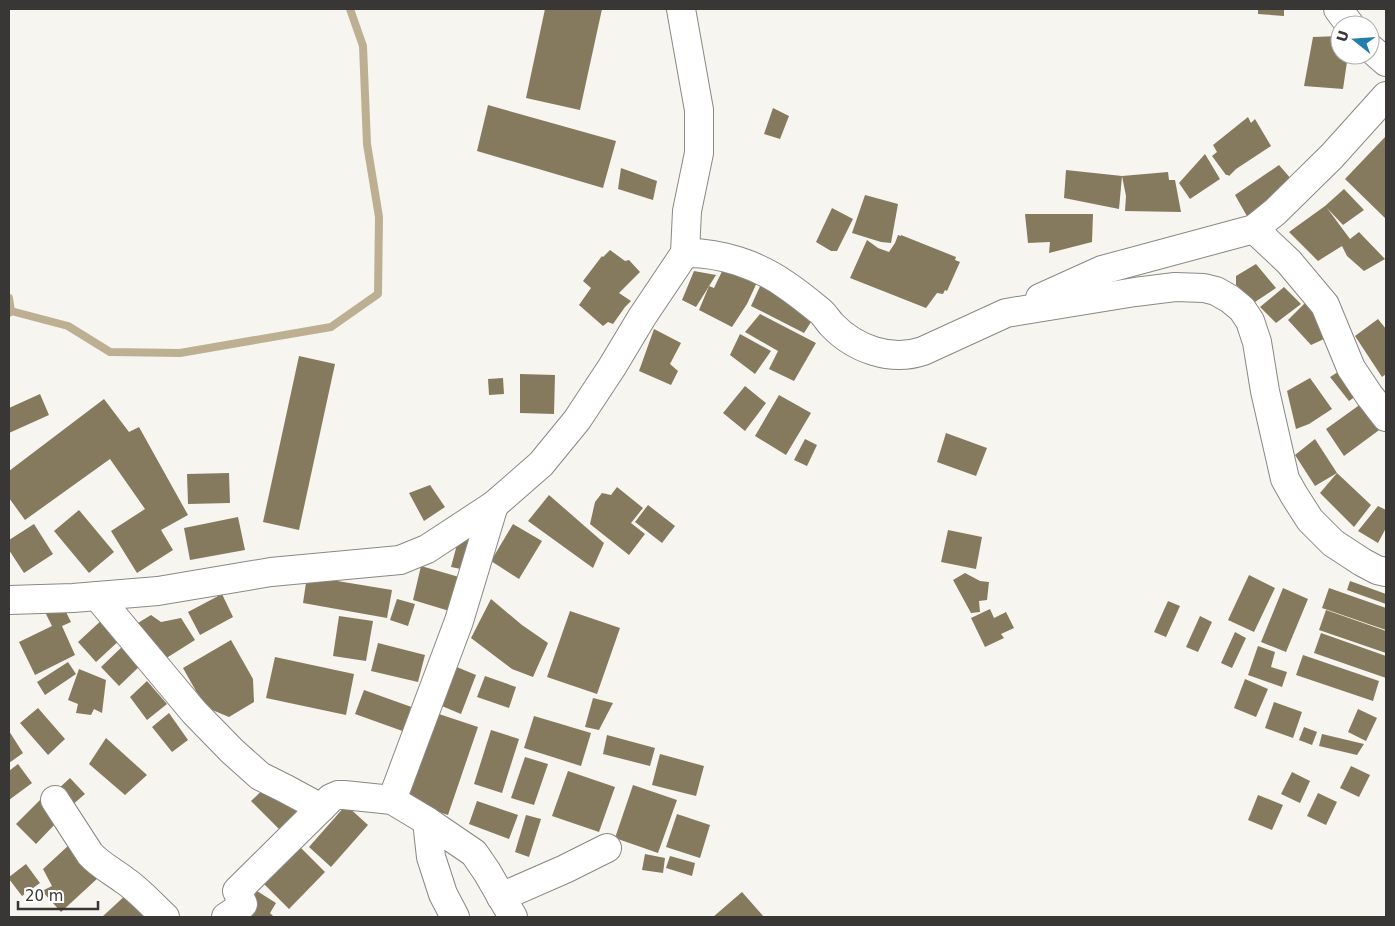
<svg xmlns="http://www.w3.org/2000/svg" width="1395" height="926" font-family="'DejaVu Sans',sans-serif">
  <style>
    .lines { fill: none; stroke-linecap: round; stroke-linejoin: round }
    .stream { stroke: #bdaf92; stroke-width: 8 }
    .building { fill: #867a5e }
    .minor-casing { stroke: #8a8883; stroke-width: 30 }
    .minor { stroke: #fff; stroke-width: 28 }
  </style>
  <rect width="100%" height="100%" fill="#f7f5ef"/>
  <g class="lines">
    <!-- stream -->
    <g class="stream">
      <polyline points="9,298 11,311"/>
      <polyline points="9,313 11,311 68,326 110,352 180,353 331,327 378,294 379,217 367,144 363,46 350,9"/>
    </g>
  </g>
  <!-- building -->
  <g class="building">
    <polygon points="545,9 602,9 580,110 526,98"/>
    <polygon points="1258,9 1284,9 1284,16 1258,14"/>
    <polygon points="1340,36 1340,55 1348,55 1343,89 1304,86 1313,37"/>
    <polygon points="488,105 616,141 603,188 477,151"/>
    <polygon points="773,108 789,116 780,139 764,134"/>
    <polygon points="1248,117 1251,123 1255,119 1271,146 1236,169 1229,176 1228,175 1226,175 1212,156 1217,152 1213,145"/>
    <polygon points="1386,136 1385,174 1386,219 1345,179"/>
    <polygon points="1205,154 1220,179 1190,199 1179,183"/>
    <polygon points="1279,165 1299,188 1248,218 1235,195"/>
    <polygon points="621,168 657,181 653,200 618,189"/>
    <polygon points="1066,170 1122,176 1119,209 1064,198"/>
    <polygon points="1168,172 1169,180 1175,180 1181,212 1125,211 1126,196 1122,176"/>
    <polygon points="1344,189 1364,210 1343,225 1327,208 1350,239 1359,232 1385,259 1364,271 1347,256 1342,246 1318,261 1289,232 1325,206"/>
    <polygon points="865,195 898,204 891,243 881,242 852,233"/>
    <polygon points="832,208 853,219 837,251 831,251 816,242"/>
    <polygon points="1025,214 1093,214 1092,242 1049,253 1050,242 1028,243"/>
    <polygon points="898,235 901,236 901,235 956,257 955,260 960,262 947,291 945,290 943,294 937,293 926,308 850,278 867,240 878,248 889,252 895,243"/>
    <polygon points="610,250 625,261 629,260 640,272 619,293 631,301 625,307 613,324 608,322 603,326 579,305 591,288 583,281 602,256 603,257"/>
    <polygon points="726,263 759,278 747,304 732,327 699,310 709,286 714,288"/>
    <polygon points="1256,264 1276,288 1255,302 1236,285 1236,276"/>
    <polygon points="694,271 716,275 696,307 682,300"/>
    <polygon points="762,282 818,311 804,333 751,306"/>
    <polygon points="1284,287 1301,304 1276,323 1260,307"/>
    <polygon points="1315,293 1337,333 1311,345 1288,320"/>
    <polygon points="760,314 816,343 794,381 769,369 778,351 745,332"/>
    <polygon points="1378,319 1386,329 1386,374 1382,377 1355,336"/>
    <polygon points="654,329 681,343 670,364 678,371 671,385 639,371"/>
    <polygon points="740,334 771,351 755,374 730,355"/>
    <polygon points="299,356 335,364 299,530 263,522"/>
    <polygon points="1346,367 1362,392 1349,401 1330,377"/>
    <polygon points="520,374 555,375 554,414 520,413"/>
    <polygon points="503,378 504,394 489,395 488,379"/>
    <polygon points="1310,378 1332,409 1309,424 1296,429 1287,391"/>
    <polygon points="745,386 766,403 745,431 723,413"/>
    <polygon points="40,394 49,415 9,433 9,408"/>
    <polygon points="779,395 811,413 786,455 755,436"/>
    <polygon points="104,399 129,432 139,427 188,515 161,530 173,550 137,573 111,531 145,509 110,459 25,520 9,498 9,471"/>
    <polygon points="1365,401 1386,425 1344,456 1326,429"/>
    <polygon points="946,433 987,448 976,476 937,462"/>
    <polygon points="805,439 817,445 807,466 794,460"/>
    <polygon points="1315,439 1337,473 1315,486 1295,455"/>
    <polygon points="229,473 230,503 188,504 187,474"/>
    <polygon points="1337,473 1371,505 1354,527 1320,493"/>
    <polygon points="430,485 445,507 424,521 409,493"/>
    <polygon points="617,487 643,508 631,523 645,534 629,555 590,524 595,502 602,493 611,495"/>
    <polygon points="549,495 604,543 593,568 528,521"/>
    <polygon points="648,505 675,526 662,543 635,522"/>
    <polygon points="1378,506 1386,510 1386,528 1378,543 1358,531"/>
    <polygon points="79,510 114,552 89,573 54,531"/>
    <polygon points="238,517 245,550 190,560 184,528"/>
    <polygon points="34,524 53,554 24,573 9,550 9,540"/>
    <polygon points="513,524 542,541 519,579 491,561"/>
    <polygon points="948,530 982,537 976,569 941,562"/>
    <polygon points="459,537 474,541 466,570 451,567"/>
    <polygon points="421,566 466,579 456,613 413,600"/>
    <polygon points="965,573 980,581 989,582 987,600 979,601 980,612 971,613 953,580"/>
    <polygon points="1249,575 1275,588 1254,632 1228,620"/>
    <polygon points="307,576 392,590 387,618 303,603"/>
    <polygon points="1350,581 1386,594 1386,604 1347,590"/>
    <polygon points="1283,588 1308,599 1286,652 1261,642"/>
    <polygon points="1329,588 1386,608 1386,630 1322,608"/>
    <polygon points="222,594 233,617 200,635 188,612"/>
    <polygon points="397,599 415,604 408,626 390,620"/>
    <polygon points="491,599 522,625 548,643 533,677 512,669 471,638"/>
    <polygon points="1168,601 1180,606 1166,637 1154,632"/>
    <polygon points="61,602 71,622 62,626 75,655 35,675 19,642 52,626 44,610"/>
    <polygon points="990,609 994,618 1006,612 1014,628 1001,634 1004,638 985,647 971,618"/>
    <polygon points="1326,610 1386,631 1386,653 1319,630"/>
    <polygon points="570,611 620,628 597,694 547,677"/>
    <polygon points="151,615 161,622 181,618 195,640 157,664 133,626"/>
    <polygon points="339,616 373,621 366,661 333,656"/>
    <polygon points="1200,616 1212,622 1198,652 1186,647"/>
    <polygon points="104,618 122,638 96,662 78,642"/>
    <polygon points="1235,632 1246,638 1232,668 1221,663"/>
    <polygon points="1321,633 1386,656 1386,678 1314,653"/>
    <polygon points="231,640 253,679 254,702 229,717 205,707 183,668"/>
    <polygon points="378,643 425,655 418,682 371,671"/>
    <polygon points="125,644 143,663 119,686 101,667"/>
    <polygon points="1258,646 1275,652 1271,667 1287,672 1282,687 1248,675"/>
    <polygon points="1303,655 1379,681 1373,701 1296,675"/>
    <polygon points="275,657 354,674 346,715 266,698"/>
    <polygon points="68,662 76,674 45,695 37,682"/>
    <polygon points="452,665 476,675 461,714 437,704"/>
    <polygon points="79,669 106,680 102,713 94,709 91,715 76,713 78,704 68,700"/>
    <polygon points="485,676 516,687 509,708 477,697"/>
    <polygon points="1245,679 1268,689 1256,717 1234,708"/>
    <polygon points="147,681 167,704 147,720 130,697"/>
    <polygon points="364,690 417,709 408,733 355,714"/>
    <polygon points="593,698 613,703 599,730 585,727"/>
    <polygon points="1274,702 1302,712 1293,738 1265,728"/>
    <polygon points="38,708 65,739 48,755 20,723"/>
    <polygon points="1358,709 1377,718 1366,741 1348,732"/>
    <polygon points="169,713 188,740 172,752 152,727"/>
    <polygon points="436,713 478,727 448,815 406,801"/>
    <polygon points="534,716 591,733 581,766 524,748"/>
    <polygon points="1304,727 1317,732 1312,745 1299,740"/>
    <polygon points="491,730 519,739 502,793 474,784"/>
    <polygon points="9,731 23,753 9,763"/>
    <polygon points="1322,734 1364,744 1357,755 1319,746"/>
    <polygon points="607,735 655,748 650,766 603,754"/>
    <polygon points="106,738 147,775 125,795 89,764"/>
    <polygon points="660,754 704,766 696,796 652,785"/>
    <polygon points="525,757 548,764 534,805 511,798"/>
    <polygon points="18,764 32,783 9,800 9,771"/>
    <polygon points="1351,766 1370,775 1359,797 1340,788"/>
    <polygon points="568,771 615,787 599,832 552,816"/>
    <polygon points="1292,772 1310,781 1300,803 1281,794"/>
    <polygon points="70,778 85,794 71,806 57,790"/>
    <polygon points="270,783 299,813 281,831 251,801"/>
    <polygon points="633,785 677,800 658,853 615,838"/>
    <polygon points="1318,793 1337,802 1326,825 1307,816"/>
    <polygon points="1258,795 1283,805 1272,830 1248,820"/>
    <polygon points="40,800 59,820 36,844 16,824"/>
    <polygon points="477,801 518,815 509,839 469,824"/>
    <polygon points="346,805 368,825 331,867 309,847"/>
    <polygon points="677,814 710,825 700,858 666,847"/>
    <polygon points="526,815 541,819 529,857 515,852"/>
    <polygon points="69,845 99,877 61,912 42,891 52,886 43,869"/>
    <polygon points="299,846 325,872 289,909 263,883"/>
    <polygon points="645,854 665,858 663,873 642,870"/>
    <polygon points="670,856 695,863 692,876 666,868"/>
    <polygon points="26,864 40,883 22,896 9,879 9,877"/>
    <polygon points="257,891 276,903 270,913 274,917 253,917 246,909"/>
    <polygon points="742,892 764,917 713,917"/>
    <polygon points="128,893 147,913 143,917 102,917"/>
  </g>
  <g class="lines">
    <defs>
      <g id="minor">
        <polyline points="681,9 699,110 699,153 687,211 685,253"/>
        <polyline points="1338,9 1350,25"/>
        <polyline points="1370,48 1386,62"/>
        <polyline points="1254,229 1289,262 1325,305 1351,368 1369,395 1386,417"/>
        <polyline points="1040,298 1102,270 1254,229 1275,212 1332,156 1386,96"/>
        <polyline points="97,596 194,712 232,751 260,776 286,789 321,808"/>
        <path d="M 9,600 L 73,598 L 158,591 L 271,572 L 400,560 L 427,549 L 494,505 L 541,464 L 577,420 L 612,367 L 642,317 L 685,253 C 720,252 758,265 786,285 C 798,293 809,302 820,311 C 825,315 828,321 832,325 C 855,349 891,362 923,351 L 1006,313 L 1135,292 L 1175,287 L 1204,288 L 1216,291 L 1230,299 L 1242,309 L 1250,321 L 1257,342 L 1265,391 L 1285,479 L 1294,495 L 1310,520 L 1333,543 L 1362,562 L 1377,570 L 1386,572"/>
        <path d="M 55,800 L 90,854 C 100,865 112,871 124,880 C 138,889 152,905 165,917"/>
        <polyline points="392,800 459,621 494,505"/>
        <polyline points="427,821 431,857 443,894 455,917"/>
        <polyline points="501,897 565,869 607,848"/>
        <polyline points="226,917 238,909 243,904 237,891 331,798 338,795 344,795 392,800 427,821 474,853 487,872 513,917"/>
      </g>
    </defs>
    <!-- minor casing -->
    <use href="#minor" class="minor-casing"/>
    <!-- minor -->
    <use href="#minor" class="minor"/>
  </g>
  <!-- border -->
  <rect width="1395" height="926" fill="none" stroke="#383735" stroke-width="20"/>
  <!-- north arrow -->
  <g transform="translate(1355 40) rotate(287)"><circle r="24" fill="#ffffff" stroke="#afafae"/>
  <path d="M0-4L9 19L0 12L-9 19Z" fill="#247eac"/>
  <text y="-8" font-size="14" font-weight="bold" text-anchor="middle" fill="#383735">U</text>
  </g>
  <!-- scale -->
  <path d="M18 901v8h80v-8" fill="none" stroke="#383735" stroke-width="2.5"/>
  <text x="25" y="901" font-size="15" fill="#383735" stroke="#ffffff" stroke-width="4" paint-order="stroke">20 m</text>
</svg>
